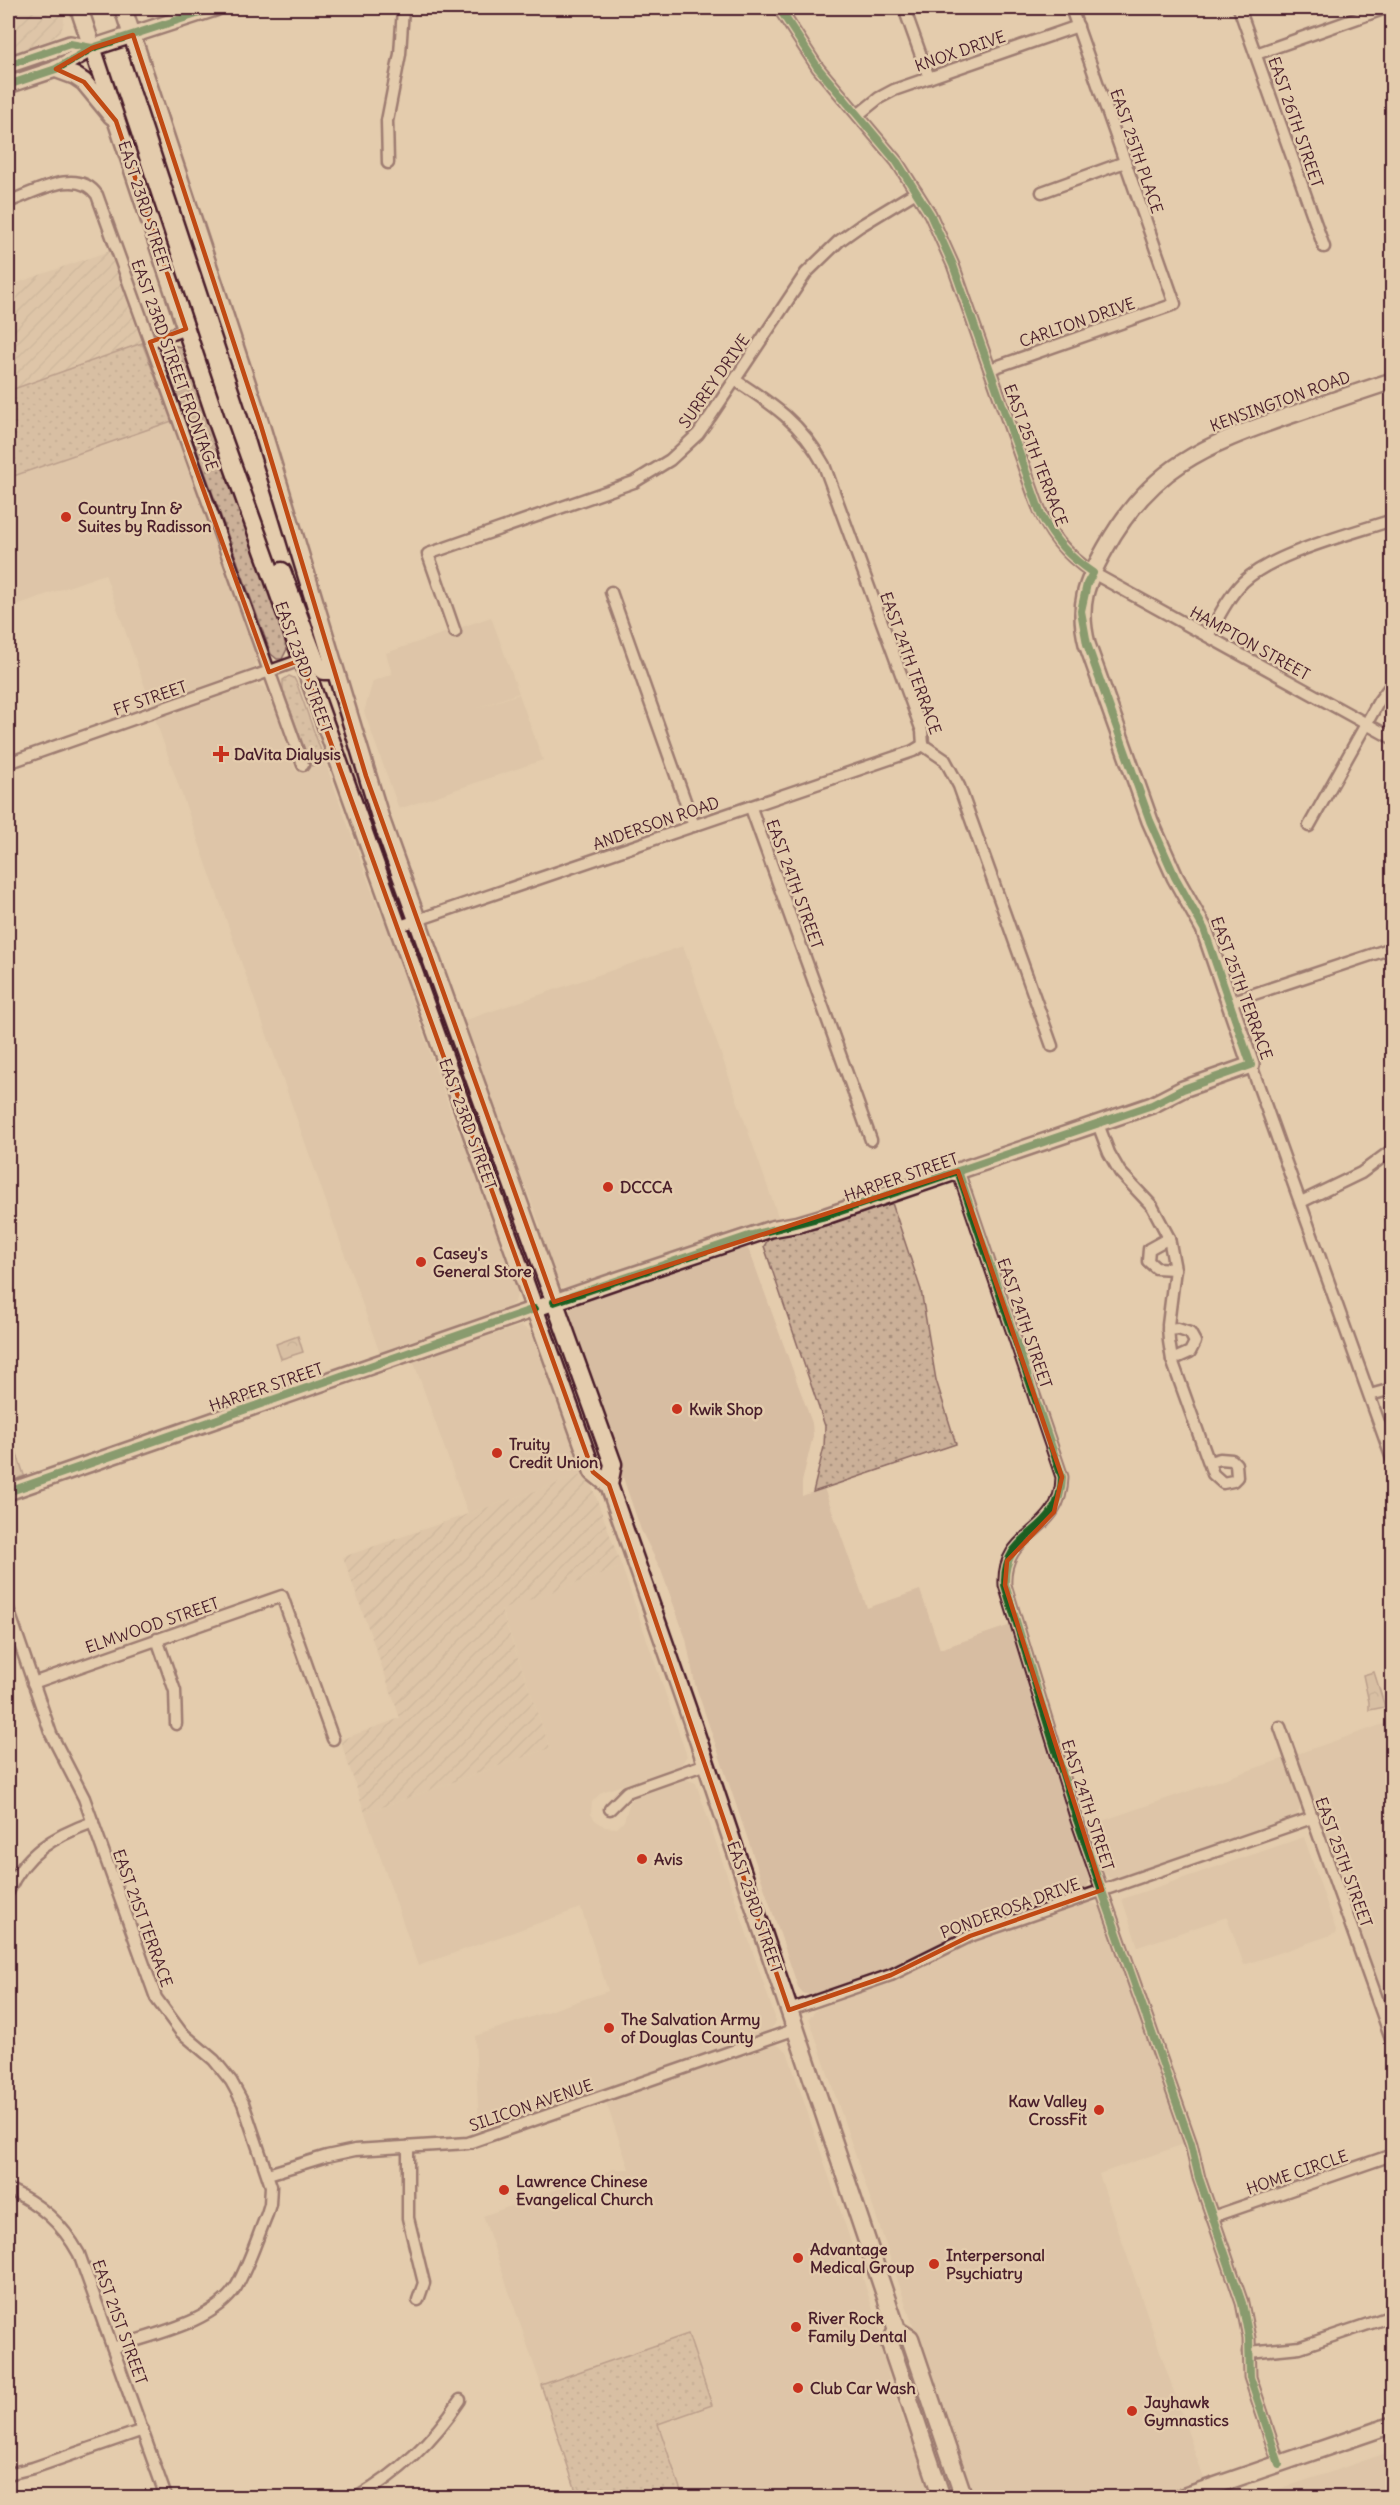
<svg xmlns="http://www.w3.org/2000/svg" width="1400" height="2505" font-family="Delius,sans-serif">
  <style>
    .built { fill: #d7bda2 }
    .industrial { fill: url(#industrial-furrows) }
    .grass { fill: url(#grass-dots); stroke: #8a6862; stroke-width: 1.5 }
    .park { fill: url(#park-crowns); stroke: #8a6862; stroke-width: 1.5 }
    .lines { fill: none; stroke-linecap: round; stroke-linejoin: round }
    .street-casing { stroke: #4a1f2b; stroke-width: 15 }
    .secondary-casing { stroke: #4a1f2b; stroke-width: 20 }
    .primary-casing { stroke: #4a1f2b; stroke-width: 21 }
    .street { stroke: #e4ccad; stroke-width: 10 }
    .secondary { stroke: #e4ccad; stroke-width: 15 }
    .primary { stroke: #e4ccad; stroke-width: 16 }
    .cycleway-casing { stroke: #e4ccad; stroke-width: 11 }
    .cycleway { stroke: #1b5e20; stroke-width: 8 }
    .marked { fill: none; stroke: #c04a14; stroke-width: 4.5; stroke-linejoin: round }
    .poi-dot { fill: #c8321e; stroke: #e4ccad; stroke-width: 2 }
    .labels { text-anchor: middle; dominant-baseline: central; stroke-width: 5; stroke-linejoin: round; paint-order: stroke }
    .street-label { font-size: 16px; fill: #4a1f2b; stroke: #e4ccad }
    .poi-label { font-size: 16px; font-weight: bold; fill: #4a1f2b; stroke: #e4ccad; text-anchor: start }
  </style>
  <defs>
    <pattern id="industrial-furrows" width="10" height="10" patternUnits="userSpaceOnUse" patternTransform="scale(1.5)"><rect width="10" height="10" fill="#d7bda2"/><path d="M-1 1l2-2M0 10L10 0M9 11l2-2" fill="none" stroke="#baa28c"/></pattern>
    <pattern id="grass-dots" width="8" height="8" patternUnits="userSpaceOnUse" patternTransform="scale(1.5)"><rect width="8" height="8" fill="#cbb098"/><path d="M2 2h.1M6 6h.1" fill="none" stroke="#a78f7c" stroke-width="1.8" stroke-linecap="round"/></pattern>
    <pattern id="park-crowns" width="20" height="18" patternUnits="userSpaceOnUse" patternTransform="scale(1.5)"><rect width="20" height="18" fill="#cbb098"/><path d="M2 6a3 3 0 1 1 6 0M12 15a3 3 0 1 1 6 0" fill="none" stroke="#a78f7c"/></pattern>
  </defs>
  <rect width="100%" height="100%" fill="#e4ccad"/>
  <filter id="ink" filterUnits="userSpaceOnUse"><feTurbulence type="fractalNoise" baseFrequency=".0167" numOctaves="2"/><feDisplacementMap in="SourceGraphic" scale="12" xChannelSelector="R" yChannelSelector="G"/><feConvolveMatrix kernelMatrix="1 2 1 2 8 2 1 2 1" color-interpolation-filters="sRGB"/></filter>
  <g filter="url(#ink)">
    <!-- built -->
    <g class="built">
      <polygon points="172,421 257,659 254,667 249,673 152,707 105,574 8,608 8,478"/>
      <polygon points="491,617 519,693 474,709 519,694 543,760 399,809 364,712 373,681 392,674 386,653"/>
      <polygon points="253,685 262,686 269,692 296,771 325,762 378,908 399,948 410,996 457,1129 478,1169 519,1287 515,1302 508,1307 380,1354 155,719"/>
      <polygon points="683,946 779,1219 568,1287 562,1287 553,1281 544,1256 540,1225 526,1187 511,1161 460,1022"/>
      <polygon points="740,1247 748,1249 751,1255 812,1423 813,1436 802,1482 802,1496 824,1488 867,1608 920,1590 940,1649 1011,1625 1064,1802 1091,1879 1087,1887 1083,1890 967,1930 893,1967 812,1995 804,1994 798,1987 695,1684 686,1639 661,1570 641,1530 567,1315 571,1308 577,1305"/>
      <polygon points="521,1326 535,1333 587,1473 468,1514 413,1360"/>
      <polygon points="622,1567 687,1756 680,1766 602,1792 592,1802 591,1814 595,1820 605,1827 617,1828 624,1821 630,1801 636,1796 686,1779 696,1783 775,2017 775,2024 768,2032 479,2132 475,2036 608,1991 581,1908 418,1966 365,1813 550,1748 501,1609"/>
      <polygon points="1392,1721 1392,2024 1297,1754"/>
      <polygon points="1285,1758 1300,1803 1300,1809 1296,1816 1118,1878 1109,1878 1103,1872 1087,1826"/>
      <polygon points="1304,1837 1337,1933 1244,1965 1227,1917 1138,1947 1122,1899"/>
      <polygon points="1091,1902 1099,1906 1102,1910 1184,2144 1099,2174 1204,2479 1151,2497 971,2497 809,2018 818,2008 910,1974 962,1946"/>
      <polygon points="776,2044 787,2051 862,2275 887,2354 888,2374 904,2422 909,2425 935,2497 683,2497 658,2424 688,2335 541,2385 483,2216 614,2169 629,2169 606,2102"/>
      <polygon points="1392,2451 1392,2497 1255,2497 1325,2474"/>
    </g>
    <!-- industrial -->
    <g class="industrial">
      <polygon points="8,8 63,8 64,22 61,31 53,38 8,56"/>
      <polygon points="109,251 142,343 8,391 8,286"/>
      <polygon points="587,1473 622,1567 501,1610 550,1748 365,1813 340,1740 400,1718 343,1557"/>
    </g>
    <!-- grass -->
    <g class="grass">
      <polygon points="142,343 172,421 8,478 8,391"/>
      <polygon points="171,345 181,347 185,353 272,597 287,649 282,659 277,659 271,654 163,357 165,349"/>
      <polygon points="289,676 294,678 297,684 325,762 311,766 283,690 283,680"/>
      <polygon points="892,1203 921,1290 936,1380 956,1444 813,1492 824,1447 825,1426 764,1246 769,1238 773,1236 816,1229"/>
      <polygon points="688,2334 712,2405 658,2424 683,2497 578,2497 541,2385"/>
    </g>
    <!-- park -->
    <g class="park">
      <polygon points="298,1336 303,1352 281,1359 276,1344"/>
      <polygon points="8,1427 25,1478 8,1484"/>
      <polygon points="1374,1672 1385,1707 1369,1710 1369,1702 1363,1675"/>
    </g>
    <g class="lines">
      <defs>
        <g id="street">
          <path d="M 779,8 L 818,68 L 897,162 L 930,214 L 953,265 L 1036,501 C 1048,533 1065,554 1093,573 L 1392,738"/>
          <polyline points="904,8 929,78"/>
          <polyline points="1239,8 1324,247"/>
          <polyline points="1256,54 1386,8"/>
          <polyline points="859,114 879,98 894,90 1078,26"/>
          <polyline points="388,163 387,121 400,54 403,8"/>
          <polyline points="1042,192 1125,162"/>
          <path d="M 8,202 C 34,193 77,166 97,195 L 303,765"/>
          <polyline points="150,342 186,329"/>
          <polyline points="990,369 1175,304 1071,8"/>
          <path d="M 735,380 C 774,405 801,423 824,465 L 922,731 L 923,745"/>
          <polyline points="611,592 694,826"/>
          <polyline points="455,632 428,554 634,482 670,460 698,434 710,417 806,273 839,241 860,226 916,192"/>
          <path d="M 1208,636 C 1218,618 1228,597 1243,582 C 1273,553 1351,534 1392,520"/>
          <polyline points="923,745 945,760 959,786 1052,1046"/>
          <polyline points="8,763 301,660"/>
          <polyline points="751,808 871,1140"/>
          <polyline points="1309,826 1379,701 1392,684"/>
          <polyline points="397,927 913,751 923,745"/>
          <polyline points="1230,1002 1392,948"/>
          <polyline points="1251,1065 1392,1459"/>
          <polyline points="1098,1124 1109,1153 1120,1172 1152,1206 1169,1238 1175,1269 1168,1325 1169,1341 1172,1360 1213,1474 1223,1483 1233,1481 1237,1477 1236,1464 1232,1460 1220,1459 1209,1462"/>
          <path d="M 958,1171 L 1062,1477 C 1061,1537 1002,1528 1005,1585 L 1077,1820 L 1191,2144 L 1199,2178 L 1242,2303 L 1249,2338 L 1250,2377 L 1279,2464"/>
          <polyline points="1301,1202 1361,1173 1392,1150"/>
          <polyline points="1169,1238 1149,1249 1148,1261 1156,1268 1175,1269"/>
          <polyline points="1168,1330 1178,1329 1190,1333 1195,1342 1190,1352 1172,1360"/>
          <polyline points="1370,1395 1392,1389"/>
          <path d="M 8,1609 L 51,1734 L 84,1798 L 156,1998 L 181,2032 L 214,2060 L 231,2081 L 243,2103 L 271,2186 L 270,2204 L 267,2214 C 257,2238 249,2265 236,2287 C 213,2323 152,2334 113,2348"/>
          <polyline points="157,1639 175,1691 176,1724"/>
          <polyline points="33,1683 282,1596 333,1739"/>
          <polyline points="1280,1727 1392,2041"/>
          <polyline points="610,1809 627,1792 706,1764"/>
          <path d="M 8,1892 C 25,1853 54,1836 93,1822"/>
          <polyline points="789,2010 891,1975 970,1936 1312,1818"/>
          <polyline points="8,2043 9,2044"/>
          <polyline points="408,2148 408,2218 424,2283 418,2300"/>
          <polyline points="268,2174 327,2156 355,2150 468,2143 796,2029"/>
          <path d="M 8,2189 C 40,2204 62,2223 79,2254 L 165,2494"/>
          <polyline points="1212,2217 1392,2155"/>
          <polyline points="1249,2352 1300,2347 1392,2316"/>
          <polyline points="8,2474 33,2468 143,2430"/>
          <path d="M 356,2498 C 398,2474 434,2440 460,2400"/>
        </g>
        <g id="secondary">
          <polyline points="8,65 70,44 92,48"/>
          <polyline points="8,85 56,69 92,48 215,8"/>
          <path d="M 8,1492 L 618,1280 L 771,1229 L 799,1224 L 826,1216 L 1152,1105 L 1183,1089 L 1251,1065 L 1204,929 L 1175,877 L 1150,821 L 1087,644 C 1077,605 1086,583 1105,549 C 1150,467 1205,445 1288,416 C 1323,404 1358,392 1392,381"/>
          <polyline points="1179,2498 1392,2425"/>
        </g>
        <g id="primary">
          <polyline points="79,8 216,419 593,1472 609,1485"/>
          <polyline points="123,8 261,426 380,817 613,1464 609,1485 691,1719 897,2330 910,2338 964,2498"/>
          <polyline points="56,69 75,76 84,82 112,116"/>
          <polyline points="282,571 317,664 324,671 334,671"/>
          <polyline points="897,2330 890,2343 942,2498"/>
        </g>
      </defs>
      <!-- street casing -->
      <use href="#street" class="street-casing"/>
      <!-- secondary casing -->
      <use href="#secondary" class="secondary-casing"/>
      <!-- primary casing -->
      <use href="#primary" class="primary-casing"/>
      <!-- street -->
      <use href="#street" class="street"/>
      <!-- secondary -->
      <use href="#secondary" class="secondary"/>
      <!-- primary -->
      <use href="#primary" class="primary"/>
      <defs>
        <g id="cycleway">
          <polyline points="8,65 70,44 92,48"/>
          <polyline points="8,85 56,69 92,48 215,8"/>
          <path d="M 958,1171 L 1062,1477 C 1061,1537 1002,1528 1005,1585 L 1077,1820 L 1191,2144 L 1199,2178 L 1242,2303 L 1249,2338 L 1250,2377 L 1279,2464"/>
          <path d="M 554,1302 L 752,1235 L 826,1216 L 1152,1105 L 1183,1089 L 1251,1065 L 1204,929 L 1175,877 L 1150,821 L 1087,644 L 1081,611 L 1087,584 L 1093,573 C 1069,557 1054,540 1041,515 L 953,265 L 930,214 L 897,162 L 818,68 L 779,8"/>
          <polyline points="8,1492 534,1309"/>
        </g>
      </defs>
      <!-- cycleway casing -->
      <use href="#cycleway" class="cycleway-casing"/>
      <!-- cycleway -->
      <use href="#cycleway" class="cycleway"/>
    </g>
  </g>
  <!-- marked area -->
  <path d="M0 0H1400V2505H0ZM 133,35 L 261,426 L 366,776 L 554,1302 L 958,1171 L 1062,1477 L 1054,1512 L 1007,1561 L 1005,1585 L 1102,1890 L 970,1936 L 891,1975 L 789,2010 L 609,1485 L 593,1472 L 301,660 L 269,672 L 150,342 L 186,329 L 116,121 L 84,82 L 56,69 L 92,48 Z" fill="#e4ccad" fill-opacity=".55" fill-rule="evenodd"/>
  <path class="marked" d="M 133,35 L 261,426 L 366,776 L 554,1302 L 958,1171 L 1062,1477 L 1054,1512 L 1007,1561 L 1005,1585 L 1102,1890 L 970,1936 L 891,1975 L 789,2010 L 609,1485 L 593,1472 L 301,660 L 269,672 L 150,342 L 186,329 L 116,121 L 84,82 L 56,69 L 92,48 Z"/>
  <!-- markers -->
  <g class="poi-dot">
    <circle cx="66" cy="517" r="6"/>
    <path d="M218 745h6v6h6v6h-6v6h-6v-6h-6v-6h6z"/>
    <circle cx="608" cy="1187" r="6"/>
    <circle cx="421" cy="1262" r="6"/>
    <circle cx="677" cy="1409" r="6"/>
    <circle cx="497" cy="1453" r="6"/>
    <circle cx="642" cy="1859" r="6"/>
    <circle cx="609" cy="2028" r="6"/>
    <circle cx="1099" cy="2110" r="6"/>
    <circle cx="504" cy="2190" r="6"/>
    <circle cx="798" cy="2258" r="6"/>
    <circle cx="934" cy="2264" r="6"/>
    <circle cx="796" cy="2327" r="6"/>
    <circle cx="798" cy="2388" r="6"/>
    <circle cx="1132" cy="2411" r="6"/>
  </g>
  <g class="labels">
    <!-- street labels -->
    <g class="street-label">
      <text transform="translate(960 51) rotate(-19)">KNOX DRIVE</text>
      <text transform="translate(1296 122) rotate(71)">EAST 26TH STREET</text>
      <text transform="translate(1137 151) rotate(71)">EAST 25TH PLACE</text>
      <text transform="translate(145 207) rotate(72)">EAST 23RD STREET</text>
      <text transform="translate(1077 322) rotate(-19)">CARLTON DRIVE</text>
      <text transform="translate(175 365) rotate(70)">EAST 23RD STREET FRONTAGE</text>
      <text transform="translate(714 381) rotate(-55)">SURREY DRIVE</text>
      <text transform="translate(1280 401) rotate(-20)">KENSINGTON ROAD</text>
      <text transform="translate(1036 455) rotate(69)">EAST 25TH TERRACE</text>
      <text transform="translate(1250 643) rotate(29)">HAMPTON STREET</text>
      <text transform="translate(911 663) rotate(70)">EAST 24TH TERRACE</text>
      <text transform="translate(304 667) rotate(70)">EAST 23RD STREET</text>
      <text transform="translate(150 698) rotate(-19)">FF STREET</text>
      <text transform="translate(656 823) rotate(-19)">ANDERSON ROAD</text>
      <text transform="translate(795 884) rotate(70)">EAST 24TH STREET</text>
      <text transform="translate(1242 988) rotate(70)">EAST 25TH TERRACE</text>
      <text transform="translate(468 1124) rotate(70)">EAST 23RD STREET</text>
      <text transform="translate(901 1177) rotate(-19)">HARPER STREET</text>
      <text transform="translate(1025 1323) rotate(71)">EAST 24TH STREET</text>
      <text transform="translate(266 1387) rotate(-19)">HARPER STREET</text>
      <text transform="translate(152 1625) rotate(-19)">ELMWOOD STREET</text>
      <text transform="translate(1088 1805) rotate(72)">EAST 24TH STREET</text>
      <text transform="translate(1344 1862) rotate(70)">EAST 25TH STREET</text>
      <text transform="translate(755 1907) rotate(71)">EAST 23RD STREET</text>
      <text transform="translate(1010 1908) rotate(-20)">PONDEROSA DRIVE</text>
      <text transform="translate(143 1918) rotate(70)">EAST 21ST TERRACE</text>
      <text transform="translate(531 2105) rotate(-19)">SILICON AVENUE</text>
      <text transform="translate(1297 2172) rotate(-19)">HOME CIRCLE</text>
      <text transform="translate(120 2322) rotate(70)">EAST 21ST STREET</text>
    </g>
    <!-- poi labels -->
    <g class="poi-label">
      <text x="78" y="508">Country Inn &amp;<tspan x="78" dy="18">Suites by Radisson</tspan></text>
      <text x="234" y="754">DaVita Dialysis</text>
      <text x="620" y="1187">DCCCA</text>
      <text x="433" y="1253">Casey's<tspan x="433" dy="18">General Store</tspan></text>
      <text x="689" y="1409">Kwik Shop</text>
      <text x="509" y="1444">Truity<tspan x="509" dy="18">Credit Union</tspan></text>
      <text x="654" y="1859">Avis</text>
      <text x="621" y="2019">The Salvation Army<tspan x="621" dy="18">of Douglas County</tspan></text>
      <text x="1087" y="2101" text-anchor="end">Kaw Valley<tspan x="1087" dy="18">CrossFit</tspan></text>
      <text x="516" y="2181">Lawrence Chinese<tspan x="516" dy="18">Evangelical Church</tspan></text>
      <text x="810" y="2249">Advantage<tspan x="810" dy="18">Medical Group</tspan></text>
      <text x="946" y="2255">Interpersonal<tspan x="946" dy="18">Psychiatry</tspan></text>
      <text x="808" y="2318">River Rock<tspan x="808" dy="18">Family Dental</tspan></text>
      <text x="810" y="2388">Club Car Wash</text>
      <text x="1144" y="2402">Jayhawk<tspan x="1144" dy="18">Gymnastics</tspan></text>
    </g>
  </g>
  <!-- margin -->
  <rect width="1400" height="2505" fill="none" stroke="#e4ccad" stroke-width="30"/>
  <rect x="15" y="15" width="1370" height="2475" fill="none" stroke="#4a1f2b" stroke-width="2" filter="url(#ink)"/>
</svg>
